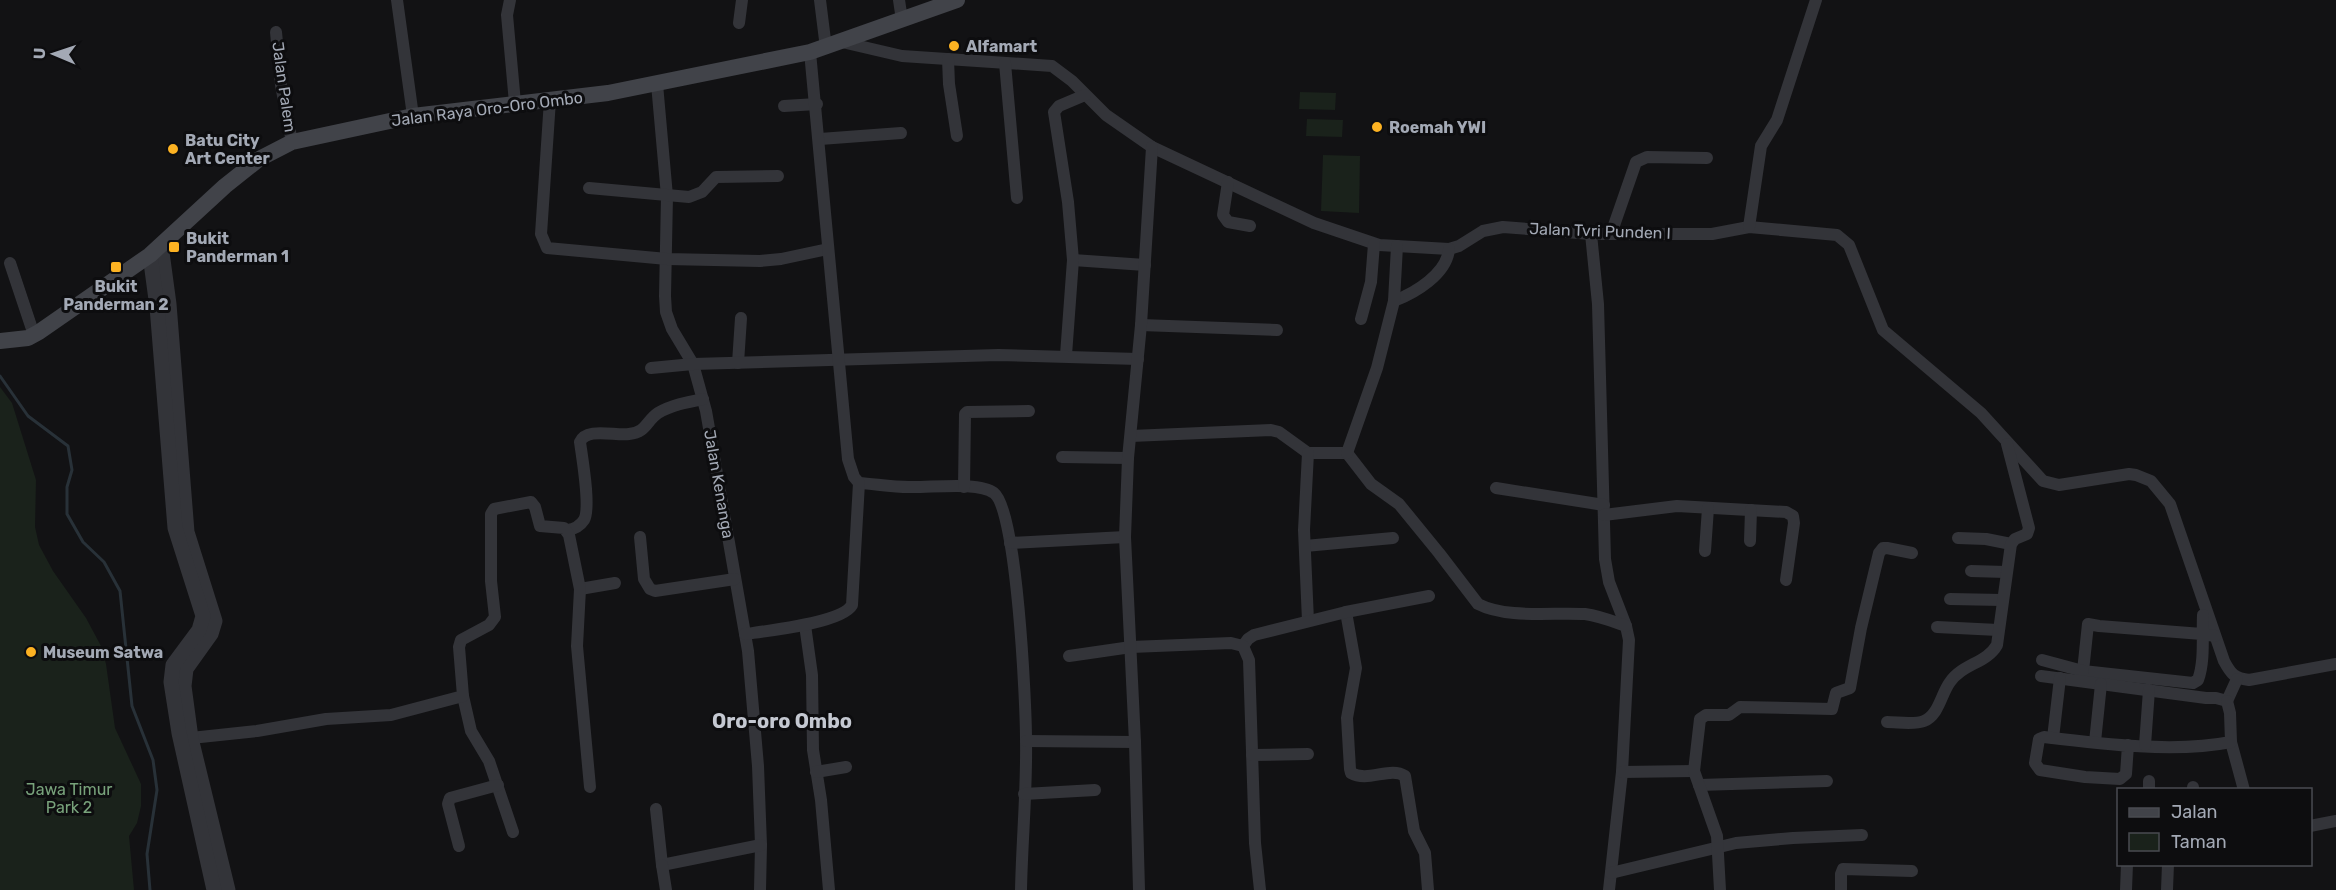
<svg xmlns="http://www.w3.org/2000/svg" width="2336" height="890" font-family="Rubik,sans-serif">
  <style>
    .green { fill: #1a221b }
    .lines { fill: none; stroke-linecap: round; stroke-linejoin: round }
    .stream { stroke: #283138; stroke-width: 3 }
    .minor { stroke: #333439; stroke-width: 12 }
    .tertiary { stroke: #333439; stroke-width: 15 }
    .secondary { stroke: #414349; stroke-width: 16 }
    .poi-dot { fill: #fcb222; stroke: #0d0d0f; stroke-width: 2 }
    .labels { text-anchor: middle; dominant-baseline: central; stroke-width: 6; stroke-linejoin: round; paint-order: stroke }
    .poi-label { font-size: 16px; font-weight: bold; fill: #a3a9b5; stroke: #0d0d0f; text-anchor: start }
    .street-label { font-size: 16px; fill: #a3a9b5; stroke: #0d0d0f }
    .park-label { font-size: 16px; fill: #78a27b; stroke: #0d0d0f }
    .quarter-label { font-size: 20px; font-weight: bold; fill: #c4c8d1; stroke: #0d0d0f }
  </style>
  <rect width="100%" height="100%" fill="#121214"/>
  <!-- green -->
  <g class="green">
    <polygon points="1300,92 1336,93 1335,110 1299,109"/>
    <polygon points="1307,119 1343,120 1342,137 1306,136"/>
    <polygon points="1323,155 1360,156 1359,213 1321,211"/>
    <polygon points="0,387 12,403 36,480 35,527 39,545 53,571 86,618 101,646 106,664 115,728 141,784 141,806 137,823 129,836 134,890 0,890"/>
  </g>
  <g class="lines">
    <!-- stream -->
    <polyline class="stream" points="0,376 28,416 68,446 72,470 67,487 67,514 83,542 104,562 120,591 132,706 153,760 157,790 147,854 150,890"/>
    <!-- minor -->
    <g class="minor">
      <polyline points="397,0 413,116"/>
      <polyline points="510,0 507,15 515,103"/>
      <polyline points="820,0 826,48"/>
      <polyline points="899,0 902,20"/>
      <polyline points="739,23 742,0"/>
      <polyline points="276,32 281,85 292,142"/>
      <path d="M 842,42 L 902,56 L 1052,66 L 1072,81 L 1106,115 L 1152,147 L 1314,223 L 1379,245 L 1449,249 L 1459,246 L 1483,231 L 1503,227 L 1591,234 L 1712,234 L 1749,227 L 1837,235 L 1849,245 L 1883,330 L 1981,413 L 2043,481 L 2059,485 L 2129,474 L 2136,475 L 2151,481 L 2170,504 L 2224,661 C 2231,674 2234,678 2249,680 L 2336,664"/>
      <polyline points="948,59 949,84 957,136"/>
      <polyline points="1005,63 1017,198"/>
      <polyline points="657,84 667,196 665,296 666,312 672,329 693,364 706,411 748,651 758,766 761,845 760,890"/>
      <polyline points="550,100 541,234 547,248 667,259 760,261 781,259 828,249"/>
      <polyline points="784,106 817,104"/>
      <polyline points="820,139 901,133"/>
      <polyline points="1228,182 1223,215 1228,222 1250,226"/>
      <polyline points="589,188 689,197 702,192 716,177 778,176"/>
      <polyline points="1749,227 1761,146 1777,120 1816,0"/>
      <polyline points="1591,234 1598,304 1605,559 1609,582 1626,626 1629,640 1622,772 1609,890"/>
      <polyline points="1611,234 1636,162 1647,157 1707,158"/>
      <polyline points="1073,260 1145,265"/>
      <polyline points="10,263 34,335"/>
      <path d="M 1394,301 C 1415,293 1447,274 1449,249"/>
      <polyline points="1361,319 1371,282 1374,244"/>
      <polyline points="1141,325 1277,330"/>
      <polyline points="1066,355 1073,260 1068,202 1054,112 1059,106 1085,95"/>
      <polyline points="738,363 741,318"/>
      <polyline points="651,368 693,364 998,355 1138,359"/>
      <path d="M 1131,436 L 1271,430 L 1279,432 L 1308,453 L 1347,453 L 1371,484 L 1399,504 L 1439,553 L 1478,604 C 1507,619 1553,612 1585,614 C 1600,616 1612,621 1626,626"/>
      <polyline points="1347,453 1377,368 1394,301 1397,246"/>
      <polyline points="1062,457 1128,458"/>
      <path d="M 859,483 C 875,484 892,487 909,487 C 929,488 979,481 994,493 C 1017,510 1026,703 1026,740 C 1027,789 1022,840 1021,890"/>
      <polyline points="964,487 965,414 967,412 1029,411"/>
      <polyline points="1496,488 1604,505"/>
      <polyline points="1604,515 1677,506 1786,512 1793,516 1794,523 1786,580"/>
      <path d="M 568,530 C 574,529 580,526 584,520 C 591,508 582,457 580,442 C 586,427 615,436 629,434 C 647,432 646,421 658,413 C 672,405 688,402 703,399"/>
      <polyline points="640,537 644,579 650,589 655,591 735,579"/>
      <polyline points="1958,538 1986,539 2011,544"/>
      <polyline points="1750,541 1751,510"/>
      <polyline points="1010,543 1125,537"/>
      <polyline points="1305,546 1393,538"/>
      <polyline points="1705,551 1708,508"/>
      <polyline points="1971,571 2006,572"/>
      <polyline points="580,589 615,583"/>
      <polyline points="1950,599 2002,600"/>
      <path d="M 1346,612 L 1356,668 L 1347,718 L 1350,769 L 1351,773 C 1368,783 1390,766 1405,776 L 1414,831 L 1425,853 L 1428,890"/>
      <path d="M 2203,615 C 2202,636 2205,661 2198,680 L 2193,683 L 2083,671 L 2088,624 L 2099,626 L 2202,634 L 2215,636"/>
      <polyline points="1308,621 1304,530 1308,453"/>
      <polyline points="805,625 812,675 813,750 821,800 829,890"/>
      <polyline points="1937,627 1998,630"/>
      <path d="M 745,634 C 766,631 842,623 852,605 L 859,483 L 854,477 L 848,459 L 810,52"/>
      <polyline points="1243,646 1248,639 1254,635 1346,612 1429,596"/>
      <polyline points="1069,656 1131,647 1231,643 1243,646 1249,660 1255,843 1260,890"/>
      <polyline points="2042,660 2083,671"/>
      <polyline points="2041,676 2206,698 2216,698 2227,701 2237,679"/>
      <polyline points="463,696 471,731 489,761 513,832"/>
      <path d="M 1887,722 C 1898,722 1914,725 1924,721 C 1939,715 1941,694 1950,682 C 1962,664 1987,663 1997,645 L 2011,544 L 2015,539 L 2027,534 L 2029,528 L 2007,444"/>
      <polyline points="191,738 257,731 326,719 391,715 463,696 459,647 461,640 489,625 495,617 491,581 491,514 494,509 531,502 535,507 540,526 564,528 569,535 580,589 577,646 590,787"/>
      <polyline points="2053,738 2060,678"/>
      <polyline points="1026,741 1135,742"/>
      <polyline points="2095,742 2101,684"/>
      <polyline points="2231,742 2244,790"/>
      <path d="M 2128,745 L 2126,774 L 2120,779 L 2085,777 L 2040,770 L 2035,763 L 2039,739 L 2044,737 C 2102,744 2175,753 2231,742 L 2230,713 L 2227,701"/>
      <polyline points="2145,745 2149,690"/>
      <polyline points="1252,755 1308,754"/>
      <polyline points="816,772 846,767"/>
      <polyline points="1622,772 1694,771"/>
      <polyline points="1699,785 1827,781"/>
      <polyline points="2149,790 2149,781"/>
      <polyline points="2193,790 2193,787"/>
      <polyline points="1024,794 1095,790"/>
      <polyline points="656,809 662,865 761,845"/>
      <polyline points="2310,826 2336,821"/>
      <polyline points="459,846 448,804 450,798 498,785"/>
      <polyline points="662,865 666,890"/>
      <polyline points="1611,873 1736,843 1793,838 1862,835"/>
      <polyline points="1139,890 1135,742 1125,537 1128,458 1141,325 1152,147"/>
      <polyline points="1720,890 1717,836 1694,771 1700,719 1706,715 1729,715 1740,707 1832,709 1836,693 1850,688 1861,628 1879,553 1883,548 1887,548 1912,553"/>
      <polyline points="1841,890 1841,874 1843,869 1912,871"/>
      <polyline points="2126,890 2127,864"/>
      <polyline points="2167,890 2168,864"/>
    </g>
    <!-- tertiary -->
    <g class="tertiary">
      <polyline points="161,245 169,304 187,532 215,621 211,634 186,669 184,686 191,738 228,890"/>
      <polyline points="150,255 157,307 175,528 203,616 199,630 173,665 171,682 179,733 214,890"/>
    </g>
    <!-- secondary -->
    <polyline class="secondary" points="0,341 28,338 39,332 150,255 225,186 259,159 292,142 413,116 608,93 810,52 957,0"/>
  </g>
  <!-- markers -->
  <g class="poi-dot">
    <circle cx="954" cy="46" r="6"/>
    <circle cx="1377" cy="127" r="6"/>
    <circle cx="173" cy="149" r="6"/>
    <rect x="168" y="241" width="12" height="12" rx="3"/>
    <rect x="110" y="261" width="12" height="12" rx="3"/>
    <circle cx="31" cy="652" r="6"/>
  </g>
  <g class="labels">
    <!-- poi labels -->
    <g class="poi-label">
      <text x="966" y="46">Alfamart</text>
      <text x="1389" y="127">Roemah YWI</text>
      <text x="185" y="140">Batu City<tspan x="185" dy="18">Art Center</tspan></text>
      <text x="186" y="238">Bukit<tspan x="186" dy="18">Panderman 1</tspan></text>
      <text x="116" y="286" text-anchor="middle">Bukit<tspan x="116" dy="18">Panderman 2</tspan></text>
      <text x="43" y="652">Museum Satwa</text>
    </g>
    <!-- street labels -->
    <g class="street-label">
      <text transform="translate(284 87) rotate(82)">Jalan Palem</text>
      <text transform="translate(487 109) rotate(-7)">Jalan Raya Oro-Oro Ombo</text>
      <text transform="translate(1600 231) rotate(2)">Jalan Tvri Punden I</text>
      <text transform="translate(719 484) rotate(80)">Jalan Kenanga</text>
    </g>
    <!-- park labels -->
    <g class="park-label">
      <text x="69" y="789">Jawa Timur<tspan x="69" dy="18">Park 2</tspan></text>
    </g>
    <!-- quarter labels -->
    <g class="quarter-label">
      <text x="782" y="721">Oro-oro Ombo</text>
    </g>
  </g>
  <!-- legend -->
  <rect x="2117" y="788" width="195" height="78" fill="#0d0d0f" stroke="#494b51" stroke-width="1.5"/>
  <rect x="2129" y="808" width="30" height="9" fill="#414349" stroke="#494b51" stroke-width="1.5"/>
  <text x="2171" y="818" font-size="18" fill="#a3a9b5">Jalan</text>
  <rect x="2129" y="833" width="30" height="18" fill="#1a221b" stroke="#494b51" stroke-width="1.5"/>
  <text x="2171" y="848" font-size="18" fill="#a3a9b5">Taman</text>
  <!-- north arrow -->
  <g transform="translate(54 54) rotate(272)" stroke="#0d0d0f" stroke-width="4.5" paint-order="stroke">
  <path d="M0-4.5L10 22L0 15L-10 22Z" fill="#a3a9b5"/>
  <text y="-9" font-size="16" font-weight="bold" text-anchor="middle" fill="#a3a9b5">U</text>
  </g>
</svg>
